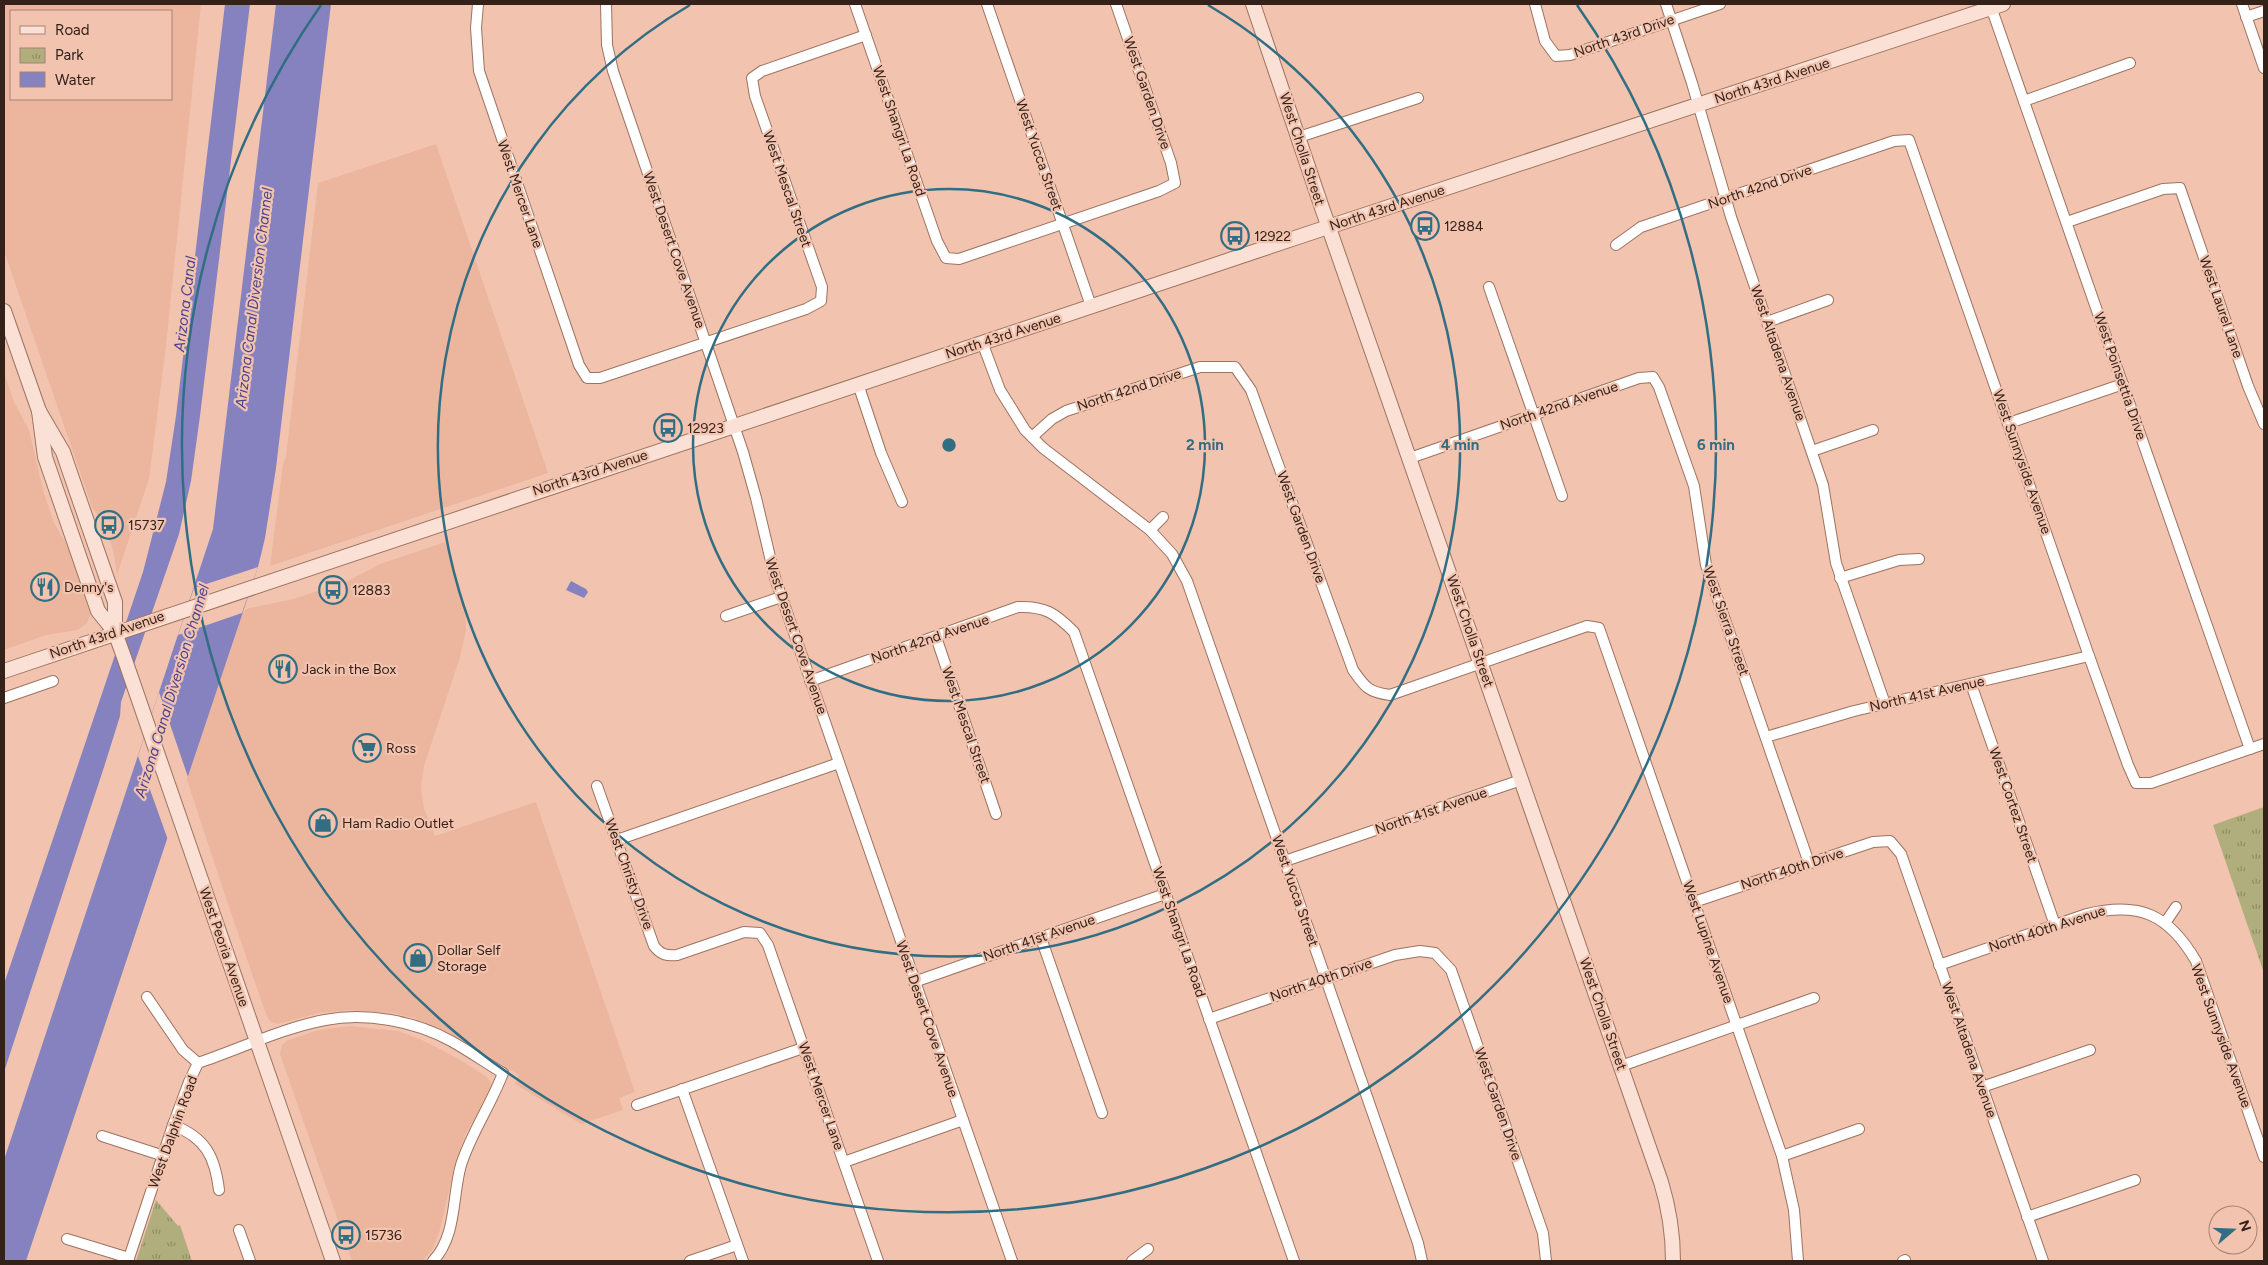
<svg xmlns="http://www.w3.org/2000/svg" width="2268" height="1265" font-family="Figtree,sans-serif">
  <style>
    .built { fill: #ecb69e; fill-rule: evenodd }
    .park { fill: url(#park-tufts) }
    .water { fill: #8582bf }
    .pier { fill: #f2c3ae }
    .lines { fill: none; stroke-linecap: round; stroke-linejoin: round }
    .street-casing { stroke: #9d7360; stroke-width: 12 }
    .secondary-casing { stroke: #9d7360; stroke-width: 16 }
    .street { stroke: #fff; stroke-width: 10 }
    .secondary { stroke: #fbe1d5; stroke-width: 14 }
    .ring { fill: none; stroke: #316e84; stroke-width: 2.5 }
    .labels { text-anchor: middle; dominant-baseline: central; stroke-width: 4.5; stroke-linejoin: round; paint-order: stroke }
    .street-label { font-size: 14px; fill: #33211a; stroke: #f2c3ae }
    .poi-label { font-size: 14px; fill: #33211a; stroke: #f2c3ae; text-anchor: start }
    .water-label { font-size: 15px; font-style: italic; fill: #4a418d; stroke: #f2c3ae }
    .centre { fill: #316e84; stroke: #f2c3ae; stroke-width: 2.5 }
    .ring-label { font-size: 15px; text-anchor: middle; font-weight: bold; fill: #316e84; stroke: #f2c3ae; stroke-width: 4.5; stroke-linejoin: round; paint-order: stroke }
  </style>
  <defs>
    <pattern id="park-tufts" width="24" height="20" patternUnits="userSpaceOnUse" patternTransform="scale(1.25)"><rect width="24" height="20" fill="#b0ae7c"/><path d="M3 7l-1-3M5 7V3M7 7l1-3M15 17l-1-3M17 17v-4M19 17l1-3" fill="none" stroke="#908d65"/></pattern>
  </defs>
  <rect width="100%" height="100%" fill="#f2c3ae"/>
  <!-- built -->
  <g class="built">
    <path d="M 4,4 L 201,4 L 166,346 L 149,479 L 117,575 L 114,554 L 105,525 L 92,507 L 4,251 ZM 11,11 L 171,11 L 171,99 L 11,99 Z"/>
    <polygon points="436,144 548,473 270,566 283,464 286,457 318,183"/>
    <polygon points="4,373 14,402 29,430 43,490 54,523 70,550 89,602 91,613 87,623 78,630 46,635 4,650"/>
    <polygon points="445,542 465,607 466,630 460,657 424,766 421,787 424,809 435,836 536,802 635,1092 619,1098 623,1110 581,1124 515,1084 519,1075 450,1033 414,1018 393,1013 348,1010 319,1013 278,1024 271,1022 267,1017 229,907 186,777 188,777 241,616 246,609 293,599 348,581 380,564"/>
    <polygon points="350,1026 398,1031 420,1039 457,1058 487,1077 491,1083 490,1092 466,1133 456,1160 440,1230 432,1250 422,1261 352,1261 280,1054 282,1045 288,1040 319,1030"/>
  </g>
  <!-- park -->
  <g class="park">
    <polygon points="2264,807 2264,973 2213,825"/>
    <polygon points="156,1200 178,1226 180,1225 192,1261 136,1261"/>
  </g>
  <!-- water -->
  <g class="water">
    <polygon points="225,4 250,4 200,416 191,481 179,534 121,702 120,716 105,764 4,1072 4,984 143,572 166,482 176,416"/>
    <polygon points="276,4 331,4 276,468 265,538 258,567 26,1261 4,1261 4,1160 213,529"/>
    <polygon points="571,581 586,589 588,592 584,598 566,590"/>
  </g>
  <!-- pier -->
  <g class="pier">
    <polygon points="258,567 242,613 178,635 194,588"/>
    <polygon points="159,692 188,777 168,840 138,756"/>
  </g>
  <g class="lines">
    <defs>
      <g id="street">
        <polyline points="478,4 476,28 479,71 579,365 587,378 600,378 806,309 821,301 822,287 755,96 752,78 762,71 866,35"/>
        <polyline points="606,4 607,45 613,71 743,452 756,498 775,578 1012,1261"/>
        <polyline points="855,4 937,241 946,258 959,259 1159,191 1175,183 1171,163 1116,4"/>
        <polyline points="987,4 1091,306"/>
        <polyline points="1535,4 1545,41 1556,56 1570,55 1720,4"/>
        <polyline points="1666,4 1692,83 1731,217 1823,485 1836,563 1885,704"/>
        <polyline points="1990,4 2250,749"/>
        <polyline points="2242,4 2264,68"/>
        <polyline points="2246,17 2264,11"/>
        <polyline points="2024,101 2130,63"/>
        <polyline points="1299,137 1418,98"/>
        <polyline points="2067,222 2163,189 2180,188 2248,386 2264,424"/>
        <polyline points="1616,245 1641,227 1894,141 1909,140 2089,656 2128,765 2136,783 2151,783 2264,744"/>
        <polyline points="1489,287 1562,496"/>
        <polyline points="1767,322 1828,300"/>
        <polyline points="982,342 1000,390 1025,430 1043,448 1150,530 1172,554 1187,581 1418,1243 1422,1261"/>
        <polyline points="858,384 881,453 902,502"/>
        <polyline points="2009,423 2123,384"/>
        <path d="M 1032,437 L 1052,419 L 1066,411 L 1200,367 L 1235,367 L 1251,390 L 1353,670 C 1365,687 1368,692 1390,695 L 1587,626 L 1599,628 L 1782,1156 L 1794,1210 L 1798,1261"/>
        <polyline points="1812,451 1873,430"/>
        <polyline points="1410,458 1639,378 1653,377 1659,387 1694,486 1706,565 1809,863"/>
        <polyline points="1150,530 1163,517"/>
        <polyline points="1840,578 1899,560 1919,559"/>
        <polyline points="726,616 781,597"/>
        <polyline points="936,637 996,814"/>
        <path d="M 810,681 L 1018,607 C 1045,606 1055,613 1074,632 L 1294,1261"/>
        <polyline points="1971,684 2055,925"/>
        <polyline points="4,698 53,681"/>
        <polyline points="1766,737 1854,711 2089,656"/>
        <path d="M 597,786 L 654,946 C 661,955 667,956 677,955 L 744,932 L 760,933 L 768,945 L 878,1261"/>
        <polyline points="617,840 839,763"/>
        <polyline points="1285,861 1521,780"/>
        <polyline points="1694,902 1873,842 1890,841 1901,854 2043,1261"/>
        <polyline points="2165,923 2176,907"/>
        <polyline points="1041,938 1102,1113"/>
        <path d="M 1939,965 L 2087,914 C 2140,901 2169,915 2196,961 L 2264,1157"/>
        <polyline points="914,982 1165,894"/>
        <polyline points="147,997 183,1050 198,1063"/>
        <polyline points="1209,1019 1395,955 1420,951 1435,953 1451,970 1543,1233 1546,1261"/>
        <polyline points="1621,1066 1814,998"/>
        <polyline points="1982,1087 2090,1050"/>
        <polyline points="682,1089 743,1261"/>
        <polyline points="637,1105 803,1048"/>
        <path d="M 173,1125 C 206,1138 215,1157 219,1190"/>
        <polyline points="102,1136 164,1156"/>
        <polyline points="1782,1156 1859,1129"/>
        <polyline points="844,1162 963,1120"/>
        <polyline points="2027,1217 2135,1180"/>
        <polyline points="239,1230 250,1261"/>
        <polyline points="67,1239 129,1258"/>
        <path d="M 128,1261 L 173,1125 L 189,1082 L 198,1063 C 240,1049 282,1028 325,1020 C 366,1012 415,1021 451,1041 C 469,1051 486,1063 503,1073 C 491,1105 471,1133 461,1165 C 452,1196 457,1236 433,1261"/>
        <polyline points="690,1261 737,1245"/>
        <polyline points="1132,1261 1148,1249"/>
        <polyline points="1903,1261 1905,1260"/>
      </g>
      <g id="secondary">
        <path d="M 1253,4 L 1321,205 L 1661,1182 C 1669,1208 1673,1234 1673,1261"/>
        <polyline points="4,311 39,411 63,452 75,487 115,602 115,632"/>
        <polyline points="39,411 45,457 98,611 115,632 125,660 333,1261"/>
        <polyline points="4,671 1313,232 2003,4"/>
      </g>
    </defs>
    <!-- street casing -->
    <use href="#street" class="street-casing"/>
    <!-- secondary casing -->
    <use href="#secondary" class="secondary-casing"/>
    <!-- street -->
    <use href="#street" class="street"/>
    <!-- secondary -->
    <use href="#secondary" class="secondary"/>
  </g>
  <!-- distance rings -->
  <g class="ring">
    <circle cx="949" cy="445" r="256"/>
    <path d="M1208 5A511 511 0 1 1 690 5"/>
    <path d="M1577 5A767 767 0 1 1 321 5"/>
  </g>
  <!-- icons -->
  <defs>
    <symbol id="bus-ring" viewBox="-11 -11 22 22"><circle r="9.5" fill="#f2c3ae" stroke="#316e84" stroke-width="1.5"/><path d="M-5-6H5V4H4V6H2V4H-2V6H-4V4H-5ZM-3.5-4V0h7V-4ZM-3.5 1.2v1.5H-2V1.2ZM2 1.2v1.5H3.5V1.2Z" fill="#316e84"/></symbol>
    <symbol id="restaurant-ring" viewBox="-11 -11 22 22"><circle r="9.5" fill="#f2c3ae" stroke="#316e84" stroke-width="1.5"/><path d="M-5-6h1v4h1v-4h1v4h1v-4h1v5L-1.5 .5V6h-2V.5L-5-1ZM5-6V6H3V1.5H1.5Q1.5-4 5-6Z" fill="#316e84"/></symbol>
    <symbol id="supermarket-ring" viewBox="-11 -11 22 22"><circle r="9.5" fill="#f2c3ae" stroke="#316e84" stroke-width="1.5"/><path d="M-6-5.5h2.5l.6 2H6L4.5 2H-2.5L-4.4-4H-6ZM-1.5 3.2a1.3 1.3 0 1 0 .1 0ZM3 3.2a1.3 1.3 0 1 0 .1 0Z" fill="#316e84"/></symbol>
    <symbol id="shop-ring" viewBox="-11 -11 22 22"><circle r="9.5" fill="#f2c3ae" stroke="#316e84" stroke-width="1.5"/><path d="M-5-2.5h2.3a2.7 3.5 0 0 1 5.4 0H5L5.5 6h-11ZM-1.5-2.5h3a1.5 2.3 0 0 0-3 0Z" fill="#316e84"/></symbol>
  </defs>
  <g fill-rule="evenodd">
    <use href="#bus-ring" x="1409" y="210" width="32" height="32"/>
    <use href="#bus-ring" x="1219" y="220" width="32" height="32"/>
    <use href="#bus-ring" x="652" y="412" width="32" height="32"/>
    <use href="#bus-ring" x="93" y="509" width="32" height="32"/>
    <use href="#restaurant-ring" x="29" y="571" width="32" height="32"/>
    <use href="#bus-ring" x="317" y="574" width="32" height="32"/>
    <use href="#restaurant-ring" x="267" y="653" width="32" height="32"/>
    <use href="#supermarket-ring" x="351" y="732" width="32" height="32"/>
    <use href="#shop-ring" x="307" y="807" width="32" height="32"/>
    <use href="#shop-ring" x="402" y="942" width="32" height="32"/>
    <use href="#bus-ring" x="330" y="1219" width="32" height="32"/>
  </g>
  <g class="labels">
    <!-- street labels -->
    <g class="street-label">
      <text transform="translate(1624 36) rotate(-19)">North 43rd Drive</text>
      <text transform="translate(1772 81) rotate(-18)">North 43rd Avenue</text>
      <text transform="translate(1147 93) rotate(71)">West Garden Drive</text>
      <text transform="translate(899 131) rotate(71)">West Shangri La Road</text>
      <text transform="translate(1302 149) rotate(72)">West Cholla Street</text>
      <text transform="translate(1039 155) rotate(71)">West Yucca Street</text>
      <text transform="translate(1760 187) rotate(-19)">North 42nd Drive</text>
      <text transform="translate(787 189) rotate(71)">West Mescal Street</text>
      <text transform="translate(520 194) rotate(71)">West Mercer Lane</text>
      <text transform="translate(1387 208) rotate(-18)">North 43rd Avenue</text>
      <text transform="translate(674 250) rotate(71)">West Desert Cove Avenue</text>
      <text transform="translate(2221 307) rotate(71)">West Laurel Lane</text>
      <text transform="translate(1003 336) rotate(-18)">North 43rd Avenue</text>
      <text transform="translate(1778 353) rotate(71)">West Altadena Avenue</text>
      <text transform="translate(2120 376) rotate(71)">West Poinsettia Drive</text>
      <text transform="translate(1129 390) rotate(-18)">North 42nd Drive</text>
      <text transform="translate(1559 406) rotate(-19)">North 42nd Avenue</text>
      <text transform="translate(2022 462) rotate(71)">West Sunnyside Avenue</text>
      <text transform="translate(590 473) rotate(-18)">North 43rd Avenue</text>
      <text transform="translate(1301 527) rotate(70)">West Garden Drive</text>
      <text transform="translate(1726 621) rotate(71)">West Sierra Street</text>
      <text transform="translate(1470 631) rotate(71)">West Cholla Street</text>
      <text transform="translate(107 635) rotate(-19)">North 43rd Avenue</text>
      <text transform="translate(796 636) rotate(71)">West Desert Cove Avenue</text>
      <text transform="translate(930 639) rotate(-19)">North 42nd Avenue</text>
      <text transform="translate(1927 694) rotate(-13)">North 41st Avenue</text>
      <text transform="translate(966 725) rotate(71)">West Mescal Street</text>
      <text transform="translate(2013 805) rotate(71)">West Cortez Street</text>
      <text transform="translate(1431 811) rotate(-19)">North 41st Avenue</text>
      <text transform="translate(1792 869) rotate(-18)">North 40th Drive</text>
      <text transform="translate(629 874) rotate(70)">West Christy Drive</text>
      <text transform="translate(1295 891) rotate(71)">West Yucca Street</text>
      <text transform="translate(2047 929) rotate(-18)">North 40th Avenue</text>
      <text transform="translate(1179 932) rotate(71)">West Shangri La Road</text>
      <text transform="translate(1039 938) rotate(-19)">North 41st Avenue</text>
      <text transform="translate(1708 942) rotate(71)">West Lupine Avenue</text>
      <text transform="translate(224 947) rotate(71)">West Peoria Avenue</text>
      <text transform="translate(1321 980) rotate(-19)">North 40th Drive</text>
      <text transform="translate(1603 1014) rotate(71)">West Cholla Street</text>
      <text transform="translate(927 1019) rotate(71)">West Desert Cove Avenue</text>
      <text transform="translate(2221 1036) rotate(70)">West Sunnyside Avenue</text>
      <text transform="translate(1969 1050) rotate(71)">West Altadena Avenue</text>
      <text transform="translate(821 1096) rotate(71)">West Mercer Lane</text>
      <text transform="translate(1498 1104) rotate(71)">West Garden Drive</text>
      <text transform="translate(173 1132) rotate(-70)">West Dalphin Road</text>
    </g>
    <!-- poi labels -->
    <g class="poi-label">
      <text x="1444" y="226">12884</text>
      <text x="1254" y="236">12922</text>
      <text x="687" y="428">12923</text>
      <text x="128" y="525">15737</text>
      <text x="64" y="587">Denny's</text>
      <text x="352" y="590">12883</text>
      <text x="302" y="669">Jack in the Box</text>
      <text x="386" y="748">Ross</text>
      <text x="342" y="823">Ham Radio Outlet</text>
      <text x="437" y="950">Dollar Self<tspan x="437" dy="16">Storage</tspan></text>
      <text x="365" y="1235">15736</text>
    </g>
    <!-- water labels -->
    <g class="water-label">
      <text transform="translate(254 298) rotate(-83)">Arizona Canal Diversion Channel</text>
      <text transform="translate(185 304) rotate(-83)">Arizona Canal</text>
      <text transform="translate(172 691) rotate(-73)">Arizona Canal Diversion Channel</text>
    </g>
  </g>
  <circle cx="949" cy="445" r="8" class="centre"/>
  <g class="ring-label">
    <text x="1205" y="450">2 min</text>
    <text x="1460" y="450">4 min</text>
    <text x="1716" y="450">6 min</text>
  </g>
  <!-- border -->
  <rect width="2268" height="1265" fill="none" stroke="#33211a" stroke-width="10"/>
  <!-- legend -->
  <rect x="10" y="10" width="162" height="90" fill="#f2c3ae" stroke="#a68273"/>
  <rect x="20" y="26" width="25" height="8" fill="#fbe1d5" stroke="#a68273"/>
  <text x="55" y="35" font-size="15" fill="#33211a">Road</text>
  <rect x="20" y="48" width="25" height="15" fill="url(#park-tufts)" stroke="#a68273"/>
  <text x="55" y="60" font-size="15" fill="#33211a">Park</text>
  <rect x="20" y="72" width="25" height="15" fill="#8582bf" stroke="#a68273"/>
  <text x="55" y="85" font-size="15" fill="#33211a">Water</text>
  <!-- north arrow -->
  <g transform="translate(2233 1230) rotate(71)"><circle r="24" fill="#f2c3ae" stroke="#a68273"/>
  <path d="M0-4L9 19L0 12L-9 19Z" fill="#316e84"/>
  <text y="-8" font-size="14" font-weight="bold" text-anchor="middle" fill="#33211a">N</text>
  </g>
</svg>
